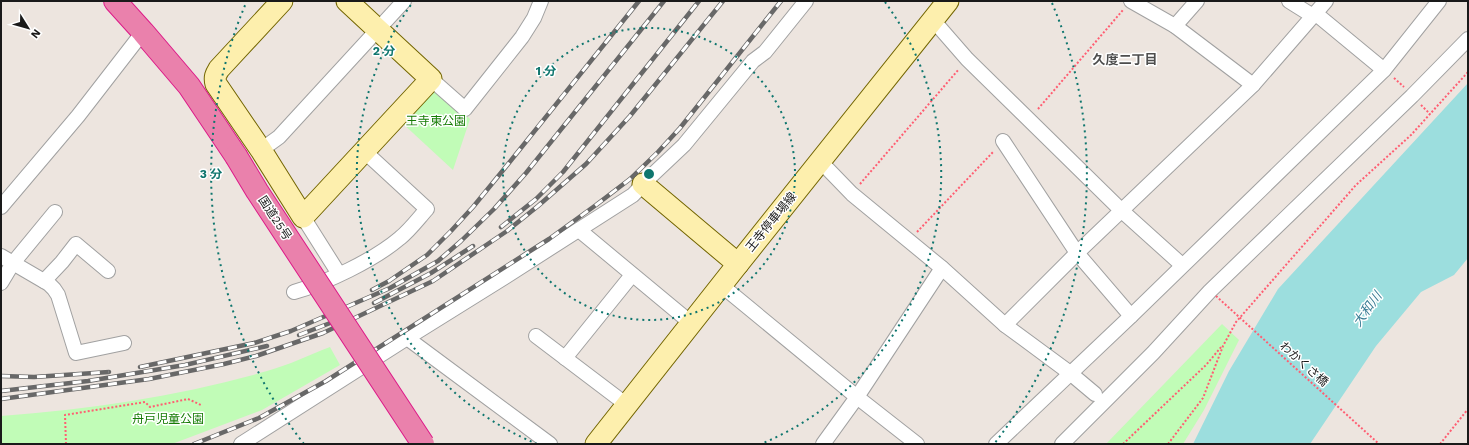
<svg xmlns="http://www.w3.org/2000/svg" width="1469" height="445" font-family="'Work Sans','Noto Sans JP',sans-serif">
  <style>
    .park { fill: #c1fcb7 }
    .water { fill: #9cdede }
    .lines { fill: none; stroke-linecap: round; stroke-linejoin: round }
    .street-casing { stroke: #a1a1a1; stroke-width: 16 }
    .secondary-casing { stroke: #736500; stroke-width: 23 }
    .highway-casing { stroke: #dd1a89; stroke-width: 24 }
    .path { stroke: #ff5e72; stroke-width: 2; stroke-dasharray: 2 2; stroke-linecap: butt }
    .street { stroke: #fff; stroke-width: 14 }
    .secondary { stroke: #fdefad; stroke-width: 21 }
    .highway { stroke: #ea81ac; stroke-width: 22 }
    .rail-casing { stroke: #686868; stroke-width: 4.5 }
    .rail { stroke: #fff; stroke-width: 3; stroke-dasharray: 9; stroke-linecap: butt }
    .highway-bridge-casing { stroke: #dd1a89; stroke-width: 24; stroke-linecap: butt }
    .path-bridge { stroke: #ff5e72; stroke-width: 2; stroke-dasharray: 2 2; stroke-linecap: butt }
    .highway-bridge { stroke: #ea81ac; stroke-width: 22 }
    .ring { fill: none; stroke: #0f766e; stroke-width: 2; stroke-dasharray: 2 4 }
    .labels { text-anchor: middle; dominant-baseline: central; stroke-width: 3; stroke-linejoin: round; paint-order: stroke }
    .park-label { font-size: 12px; fill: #167c05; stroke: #fff }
    .street-label { font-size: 12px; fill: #1a1a1a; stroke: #fff }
    .neighbourhood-label { font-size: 13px; font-weight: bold; fill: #4d4d4d; stroke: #fff }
    .water-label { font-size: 13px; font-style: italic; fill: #3c7e96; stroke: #fff }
    .centre { fill: #0f766e; stroke: #fff; stroke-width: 2 }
    .ring-label { font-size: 12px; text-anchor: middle; font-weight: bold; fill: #0f766e; stroke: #fff; stroke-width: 3; stroke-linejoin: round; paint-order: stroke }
  </style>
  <rect width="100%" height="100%" fill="#ede5df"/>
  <!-- park -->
  <g class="park">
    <polygon points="436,89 470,119 453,170 400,121"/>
    <polygon points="1222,324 1239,340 1204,410 1183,444 1106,444"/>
    <path d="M 330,347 L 340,365 L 262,410 L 172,444 L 1,444 L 1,416 C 91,409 181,396 267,371 C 289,365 309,355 330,347 Z"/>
  </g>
  <!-- water -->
  <polygon class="water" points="1468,83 1468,258 1454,275 1421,292 1376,346 1310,444 1193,444 1229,371 1278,289"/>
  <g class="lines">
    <defs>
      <g id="street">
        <polyline points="1131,1 1175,26 1253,85"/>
        <polyline points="1289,1 1313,16"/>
        <polyline points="1315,13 1384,70"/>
        <polyline points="933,20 967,59 1122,211 1182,265"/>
        <polyline points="1175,26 1197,1"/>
        <polyline points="431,79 465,109 522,37 534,18 541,1"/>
        <polyline points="1003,141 1077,253 1131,316"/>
        <polyline points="261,150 279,137 404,1"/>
        <polyline points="820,161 852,194 942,268 1005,325 1070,373 1095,394"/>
        <polyline points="1,207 78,116 143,32"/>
        <polyline points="303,217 339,274"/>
        <polyline points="579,230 691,323"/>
        <polyline points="1,256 49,284 54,289 58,295 76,353 124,343"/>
        <polyline points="44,281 62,262 76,244 108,271"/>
        <polyline points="1,283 13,263 55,212"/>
        <polyline points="721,285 857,397 917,444"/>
        <path d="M 294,292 C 326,283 374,260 400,238 C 410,230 418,219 427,209 L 364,151"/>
        <polyline points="1005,325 1077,253 1253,85 1326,1"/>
        <polyline points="536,336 627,405"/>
        <polyline points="407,338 550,444"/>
        <polyline points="565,358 632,275"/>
        <polyline points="241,444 407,338 505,277 633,195 648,179 684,145 753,61 765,52 806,1"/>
        <polyline points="823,444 857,397 942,268"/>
        <polyline points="996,444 1131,316 1384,70 1439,1"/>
        <polyline points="1062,444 1153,353 1210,291 1412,96 1468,39"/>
      </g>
      <g id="secondary">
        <path d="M 282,1 L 219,69 C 216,74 214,77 216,84 L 261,150 L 303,217 L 431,79 L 347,1"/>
        <polyline points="643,184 738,264"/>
        <polyline points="596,444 738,264 948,1"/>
      </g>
      <polyline id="highway" points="115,1 143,32 189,86 236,156"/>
    </defs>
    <!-- street casing -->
    <use href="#street" class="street-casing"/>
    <!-- secondary casing -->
    <use href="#secondary" class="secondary-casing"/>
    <!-- highway casing -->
    <use href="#highway" class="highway-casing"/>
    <!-- path -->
    <g class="path">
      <polyline points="1394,78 1404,87"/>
      <polyline points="1421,105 1430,114"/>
      <polyline points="1038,109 1123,10"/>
      <polyline points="860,184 959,69"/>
      <polyline points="917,232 994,151"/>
      <polyline points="66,444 65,415 145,402 150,407 188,399 201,405"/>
      <polyline points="1123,444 1206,365 1222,346"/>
      <polyline points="1168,444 1203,398 1223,346 1236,322 1356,185 1411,135 1468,72"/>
      <polyline points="1440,444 1468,409"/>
    </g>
    <!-- street -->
    <use href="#street" class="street"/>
    <!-- secondary -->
    <use href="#secondary" class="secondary"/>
    <!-- highway -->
    <use href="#highway" class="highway"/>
    <defs>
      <g id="rail">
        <polyline points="501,227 536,199 563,172 699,1"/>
        <polyline points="372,290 389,281 427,255 451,231 473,207 500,174 639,1"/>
        <polyline points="374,303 431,273 473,246"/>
        <polyline points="299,335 338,320"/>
        <polyline points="140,367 254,343 291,331 390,288 438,261 461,241 494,209 526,173 664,1"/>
        <polyline points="1,376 34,377 109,372"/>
        <polyline points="1,391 88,381 185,365 267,346"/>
        <polyline points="1,399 149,379 224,364 256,356 323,333 433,281 507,231 538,206 586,164 630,116 723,1"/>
        <polyline points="194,444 259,418 326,381 549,239 596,205 630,179 658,152 680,128 781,1"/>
      </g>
    </defs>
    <!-- rail casing -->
    <use href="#rail" class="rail-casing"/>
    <!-- rail -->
    <use href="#rail" class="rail"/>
    <defs>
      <polyline id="highway-bridge" points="236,156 257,191 423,444"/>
    </defs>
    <!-- highway-bridge casing -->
    <use href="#highway-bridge" class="highway-bridge-casing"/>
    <!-- path-bridge -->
    <polyline class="path-bridge" points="1216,296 1379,444"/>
    <!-- highway-bridge -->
    <use href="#highway-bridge" class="highway-bridge"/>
  </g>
  <!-- distance rings -->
  <g class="ring">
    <circle cx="649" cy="174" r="146"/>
    <path d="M537 444A292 292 0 0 1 413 2M885 2A292 292 0 0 1 761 444"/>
    <path d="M304 444A438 438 0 0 1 246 3M1052 3A438 438 0 0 1 994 444"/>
  </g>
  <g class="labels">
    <!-- park labels -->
    <g class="park-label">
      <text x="436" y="121">王寺東公園</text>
      <text x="168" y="419">舟戸児童公園</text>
    </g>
    <!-- street labels -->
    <g class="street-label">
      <text transform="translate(275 218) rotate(57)">国道25号</text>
      <text transform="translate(771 222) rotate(-51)">王寺停車場線</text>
      <text transform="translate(1304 364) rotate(42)">わかくさ橋</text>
    </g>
    <!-- neighbourhood labels -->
    <g class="neighbourhood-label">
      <text x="1125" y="59">久度二丁目</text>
    </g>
    <!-- water labels -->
    <g class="water-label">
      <text transform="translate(1367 309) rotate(-54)">大和川</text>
    </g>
  </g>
  <circle cx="649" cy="174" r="6" class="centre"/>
  <g class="ring-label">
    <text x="384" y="55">2 分</text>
    <text x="546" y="75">1 分</text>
    <text x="211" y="178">3 分</text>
  </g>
  <!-- border -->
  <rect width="1469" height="445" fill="none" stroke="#1a1a1a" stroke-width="4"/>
  <!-- north arrow -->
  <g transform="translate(28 28) rotate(127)" stroke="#ffffff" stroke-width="3" paint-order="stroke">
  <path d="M0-3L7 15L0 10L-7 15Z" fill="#1a1a1a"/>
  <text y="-6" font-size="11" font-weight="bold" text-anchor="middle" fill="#1a1a1a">N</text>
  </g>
</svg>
